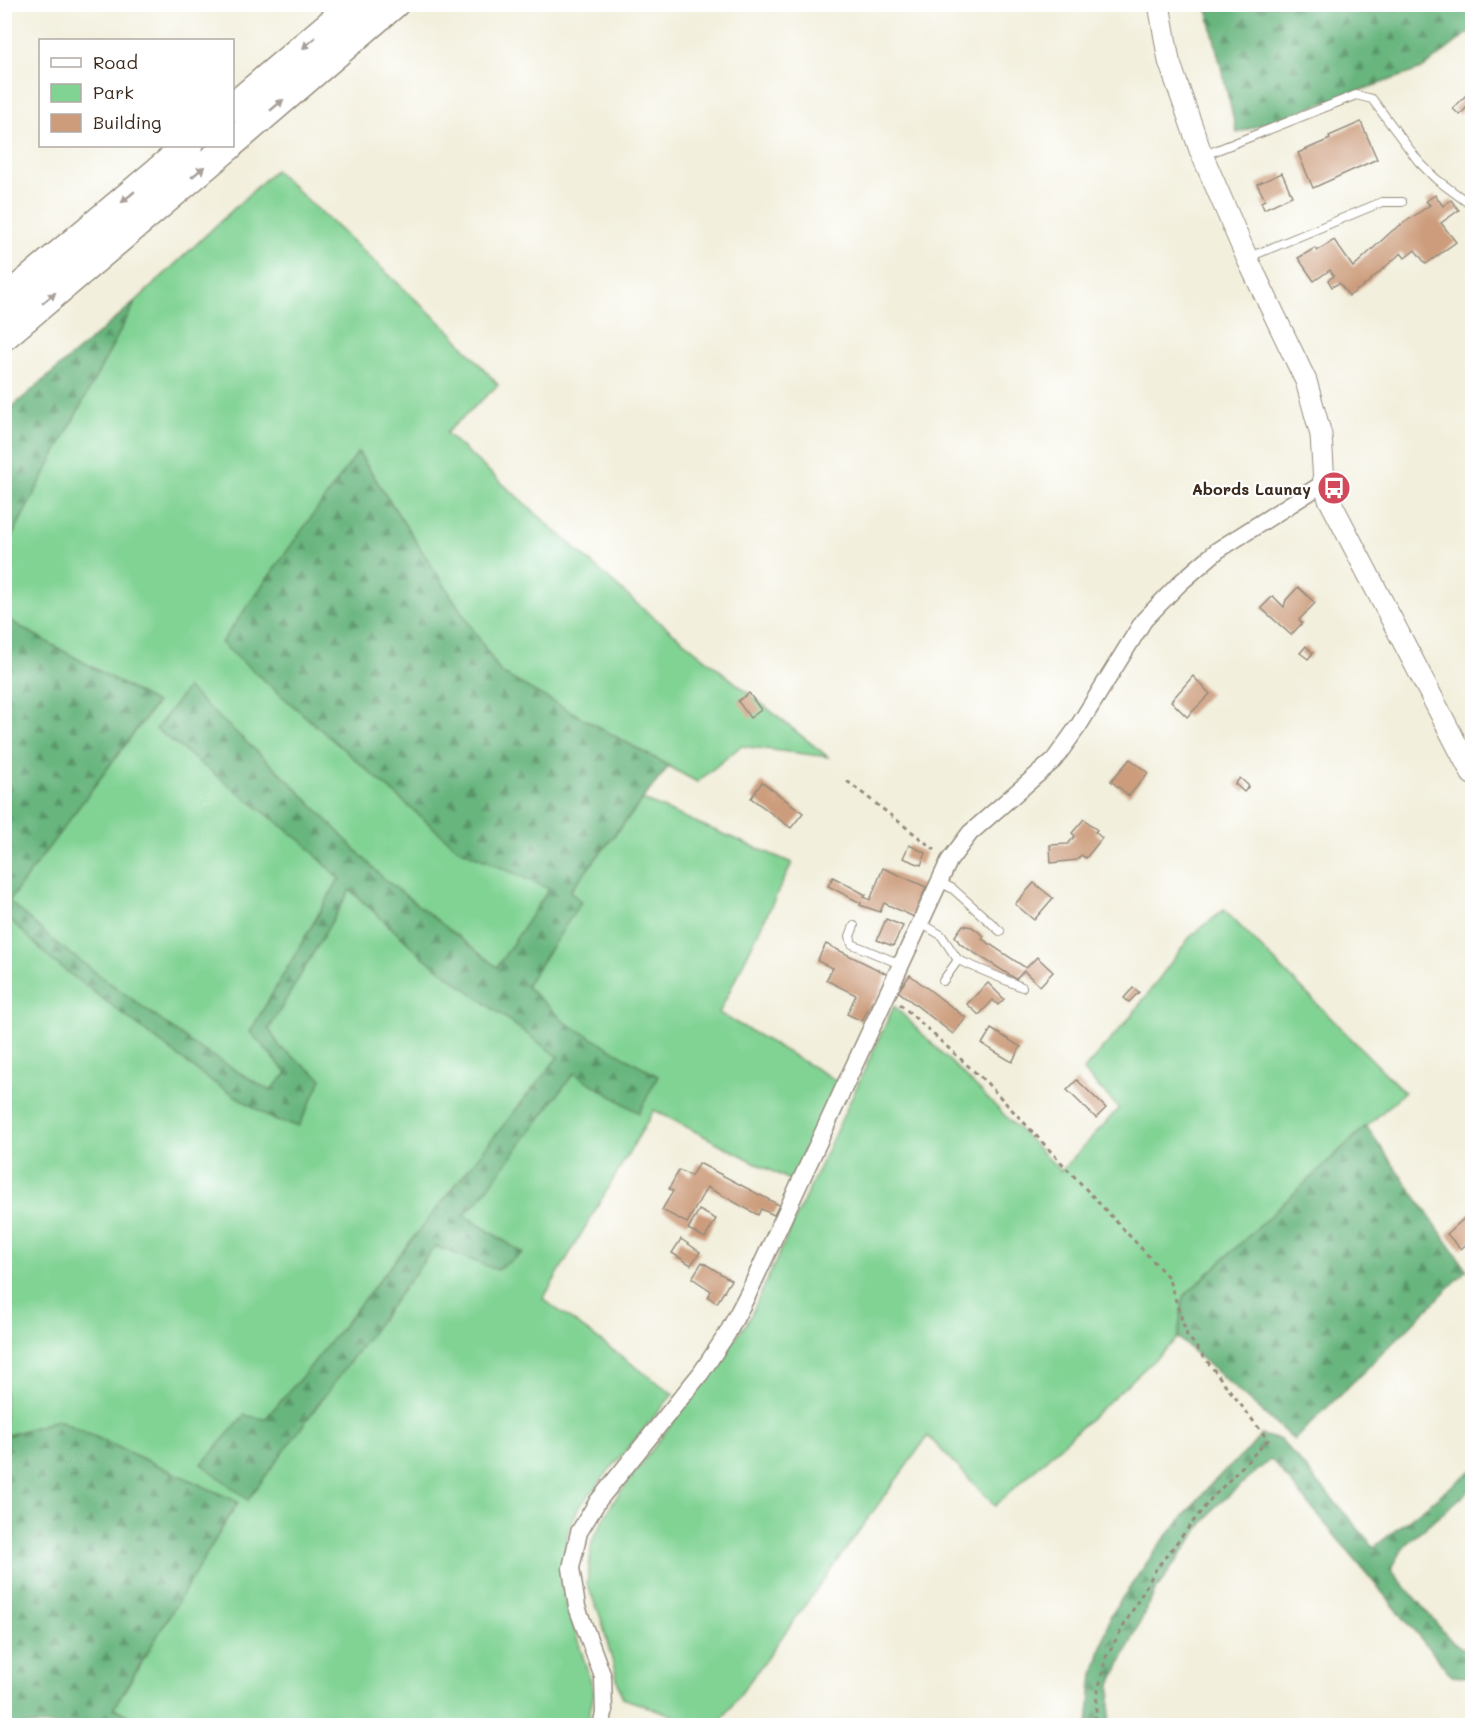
<svg xmlns="http://www.w3.org/2000/svg" width="1477" height="1730" font-family="Mali,sans-serif">
  <style>
    .green { fill: #81d394; stroke: #5e7e59; stroke-width: 1.5 }
    .forest { fill: url(#forest-firs); stroke: #52704e; stroke-width: 1.5 }
    .building { fill: #cc9c7b }
    .lines { fill: none; stroke-linecap: round; stroke-linejoin: round }
    .service-casing { stroke: #968c7d; stroke-width: 10 }
    .minor-casing { stroke: #968c7d; stroke-width: 19 }
    .tertiary-casing { stroke: #968c7d; stroke-width: 23 }
    .trunk-casing { stroke: #968c7d; stroke-width: 31 }
    .path { stroke: #968c7d; stroke-width: 3; stroke-dasharray: 4.5 4.5; stroke-linecap: butt }
    .service { stroke: #fff; stroke-width: 8 }
    .minor { stroke: #fff; stroke-width: 16 }
    .tertiary { stroke: #fff; stroke-width: 21 }
    .trunk { stroke: #fff; stroke-width: 28 }
    .oneway { fill: #a79f9a }
    .labels { text-anchor: middle; dominant-baseline: central; stroke-width: 4.5; stroke-linejoin: round; paint-order: stroke }
    .poi-label { font-size: 16px; font-weight: bold; fill: #3b2a1e; stroke: #fff; text-anchor: end }
  </style>
  <defs>
    <pattern id="forest-firs" width="22" height="20" patternUnits="userSpaceOnUse" patternTransform="scale(1.5)"><rect width="22" height="20" fill="#68b57e"/><path d="M5 1l3.5 6h-7zM16 11l3.5 6h-7z" fill="#579367"/></pattern>
  </defs>
  <rect width="100%" height="100%" fill="#fff"/>
  <filter id="ink" filterUnits="userSpaceOnUse"><feTurbulence type="fractalNoise" baseFrequency=".0167" numOctaves="2"/><feDisplacementMap in="SourceGraphic" scale="12" xChannelSelector="R" yChannelSelector="G"/><feConvolveMatrix kernelMatrix="1 2 1 2 8 2 1 2 1" color-interpolation-filters="sRGB"/></filter>
  <filter id="wash" filterUnits="userSpaceOnUse"><feTurbulence type="fractalNoise" baseFrequency=".008" numOctaves="4" result="noise"/><feDisplacementMap in="SourceGraphic" scale="24" xChannelSelector="R" yChannelSelector="G"/><feGaussianBlur stdDeviation="1.35" result="paint"/><feColorMatrix in="noise" values="0 0 0 0 0 0 0 0 0 0 0 0 0 0 0 0 0 1.4 0 .05"/><feComposite in="paint" operator="in"/></filter>
  <g filter="url(#wash)">
    <rect width="100%" height="100%" fill="#f2efdc"/>
    <!-- green -->
    <g class="green">
      <polygon points="275,170 452,333 498,385 446,433 636,603 828,757 741,746 697,782 501,673 358,452 566,896 643,800 792,863 719,1013 839,1082 791,1181 654,1110 543,1299 673,1394 579,1507 568,1531 560,1583 594,1692 587,1725 146,1726 113,1708 238,1502 58,1420 5,1436 4,906 156,704 5,618 5,549 136,301"/>
      <polygon points="1224,910 1404,1092 1183,1297 1178,1338 995,1506 928,1436 718,1725 701,1725 622,1698 601,1618 587,1584 592,1541 613,1502 748,1321 894,1006 1061,1171 1119,1108 1083,1071 1132,1015 1190,937"/>
    </g>
    <!-- forest -->
    <g class="forest">
      <polygon points="1206,5 1472,5 1472,30 1422,69 1237,133"/>
      <polygon points="136,301 5,549 5,413"/>
      <polygon points="358,452 501,673 669,766 570,891 581,902 526,986 566,1023 658,1076 639,1113 574,1073 479,1200 464,1215 523,1253 497,1270 435,1246 248,1500 202,1464 244,1415 265,1419 305,1373 558,1057 423,957 350,890 269,1029 280,1047 322,1079 299,1126 276,1121 208,1079 53,961 5,915 5,618 156,703 9,901 56,943 197,1047 270,1091 287,1073 250,1032 339,879 304,843 156,729 187,688 288,780 382,877 497,967 549,889 457,848 221,643"/>
      <polygon points="1366,1126 1467,1270 1294,1440 1178,1338 1183,1297"/>
      <polygon points="58,1420 238,1502 114,1708 146,1725 5,1725 5,1436"/>
      <polygon points="1261,1435 1281,1440 1374,1547 1472,1470 1472,1488 1405,1545 1391,1570 1453,1643 1472,1653 1472,1678 1452,1676 1271,1459 1214,1508 1155,1591 1111,1684 1109,1725 1088,1725 1092,1682 1111,1614 1160,1544 1212,1483 1249,1449"/>
    </g>
    <g id="blocks">
      <!-- building -->
      <g class="building">
        <polygon points="1466,95 1472,101 1460,115 1453,109"/>
        <polygon points="1361,122 1377,159 1313,188 1298,153 1330,139 1329,136"/>
        <polygon points="1282,173 1292,196 1264,209 1261,202 1265,200 1257,184"/>
        <polygon points="1435,195 1443,206 1451,200 1459,210 1441,223 1456,242 1426,264 1415,250 1405,258 1401,253 1366,284 1349,296 1339,283 1332,287 1328,280 1334,276 1330,270 1314,281 1298,258 1315,248 1317,251 1334,240 1353,267 1392,231 1430,205 1426,201"/>
        <polygon points="1298,587 1315,603 1299,620 1302,623 1291,635 1261,608 1273,596 1284,607 1286,600"/>
        <polygon points="1306,646 1313,653 1308,659 1300,653"/>
        <polygon points="1193,676 1210,694 1187,717 1171,701"/>
        <polygon points="749,693 761,710 750,718 738,701"/>
        <polygon points="1130,759 1148,773 1129,796 1111,781"/>
        <polygon points="1240,778 1249,786 1244,792 1235,784"/>
        <polygon points="762,782 803,813 791,828 751,798"/>
        <polygon points="1084,819 1097,830 1095,832 1102,838 1086,858 1081,855 1077,860 1051,863 1050,845 1068,844 1075,836 1072,833"/>
        <polygon points="909,845 926,853 921,865 903,858"/>
        <polygon points="883,868 926,887 914,917 884,903 880,912 860,905 861,903 828,886 833,877 866,895 864,897 870,900"/>
        <polygon points="1034,883 1053,898 1034,920 1015,904"/>
        <polygon points="886,919 903,926 893,946 877,940"/>
        <polygon points="963,925 972,927 984,936 982,939 1026,968 1037,957 1053,972 1040,986 1024,971 1016,979 960,944 955,936"/>
        <polygon points="826,944 887,974 876,1001 873,1000 862,1021 847,1014 856,995 826,980 833,968 817,961"/>
        <polygon points="910,975 966,1018 953,1034 898,991"/>
        <polygon points="988,983 1004,999 998,1005 993,1000 979,1015 967,1004"/>
        <polygon points="1133,988 1139,992 1129,1002 1124,998"/>
        <polygon points="991,1029 1021,1047 1012,1062 982,1044"/>
        <polygon points="1077,1080 1106,1108 1096,1118 1067,1090"/>
        <polygon points="699,1163 779,1205 774,1215 761,1209 758,1215 707,1187 687,1223 662,1210 673,1191 669,1189 679,1170 691,1176"/>
        <polygon points="699,1210 716,1219 705,1238 688,1229"/>
        <polygon points="1472,1211 1472,1239 1461,1249 1447,1234"/>
        <polygon points="681,1239 700,1252 691,1265 672,1253"/>
        <polygon points="702,1262 731,1280 717,1303 708,1297 711,1291 692,1278"/>
      </g>
    </g>
  </g>
  <g filter="url(#ink)">
    <use href="#blocks" fill-opacity="0" stroke="#968c7d" stroke-width="1.5"/>
    <g class="lines">
      <defs>
        <g id="service">
          <polyline points="1202,156 1356,95 1372,99 1419,162 1436,179 1471,205 1472,210"/>
          <polyline points="1247,258 1382,202 1402,202"/>
          <polyline points="938,881 953,889 1000,931"/>
          <polyline points="919,922 941,935 958,960 1022,987"/>
          <polyline points="854,926 850,936 852,944 900,964"/>
          <polyline points="943,981 958,960"/>
        </g>
        <polyline id="minor" points="601,1726 604,1713 603,1677 577,1607 571,1568 579,1532 598,1501 701,1373 727,1334 749,1292 949,861 970,833 1054,760 1079,725 1144,620 1180,583 1218,550 1324,483"/>
        <polyline id="tertiary" points="1159,4 1169,61 1200,150 1247,258 1306,381 1321,435 1324,483 1329,499 1472,774"/>
        <g id="trunk">
          <polyline points="232,108 354,4"/>
          <polyline points="232,143 394,4"/>
          <polyline points="4,301 188,146"/>
          <polyline points="4,336 229,146"/>
        </g>
      </defs>
      <!-- service casing -->
      <use href="#service" class="service-casing"/>
      <!-- minor casing -->
      <use href="#minor" class="minor-casing"/>
      <!-- tertiary casing -->
      <use href="#tertiary" class="tertiary-casing"/>
      <!-- trunk casing -->
      <use href="#trunk" class="trunk-casing"/>
      <!-- path -->
      <g class="path">
        <polyline points="847,781 935,850"/>
        <polyline points="900,1004 987,1083 1168,1277 1187,1335 1268,1440 1210,1500 1156,1569 1106,1657 1097,1695 1095,1726"/>
      </g>
      <!-- service -->
      <use href="#service" class="service"/>
      <!-- minor -->
      <use href="#minor" class="minor"/>
      <!-- tertiary -->
      <use href="#tertiary" class="tertiary"/>
      <!-- trunk -->
      <use href="#trunk" class="trunk"/>
    </g>
    <!-- one-way arrows -->
    <defs><path id="oneway-solid" d="M-6-.8H1V-3.2L6.5 0L1 3.2V.8H-6Z" transform="scale(1.5)"/></defs>
    <g class="oneway">
      <use href="#oneway-solid" transform="translate(309 43) rotate(139)"/>
      <use href="#oneway-solid" transform="translate(277 105) rotate(-40)"/>
      <use href="#oneway-solid" transform="translate(198 172) rotate(-40)"/>
      <use href="#oneway-solid" transform="translate(128 197) rotate(140)"/>
      <use href="#oneway-solid" transform="translate(49 298) rotate(-40)"/>
    </g>
  </g>
  <!-- icons -->
  <defs>
    <symbol id="bus-disc" viewBox="-11 -11 22 22"><circle r="9.5" fill="#d1495b" stroke="#fff"/><path d="M-5-6H5V4H4V6H2V4H-2V6H-4V4H-5ZM-3.5-4V0h7V-4ZM-3.5 1.2v1.5H-2V1.2ZM2 1.2v1.5H3.5V1.2Z" fill="#fff"/></symbol>
  </defs>
  <g fill-rule="evenodd">
    <use href="#bus-disc" x="1315" y="469" width="38" height="38"/>
  </g>
  <g class="labels">
    <!-- poi labels -->
    <g class="poi-label">
      <text x="1311" y="488">Abords Launay</text>
    </g>
  </g>
  <!-- margin -->
  <rect width="1477" height="1730" fill="none" stroke="#fff" stroke-width="24"/>
  <!-- legend -->
  <rect x="39" y="39" width="195" height="108" fill="#ffffff" stroke="#b1aaa5" stroke-width="1.5"/>
  <rect x="51" y="58" width="30" height="9" fill="#ffffff" stroke="#b1aaa5" stroke-width="1.5"/>
  <text x="93" y="69" font-size="18" fill="#3b2a1e">Road</text>
  <rect x="51" y="84" width="30" height="18" fill="#81d394" stroke="#b1aaa5" stroke-width="1.5"/>
  <text x="93" y="99" font-size="18" fill="#3b2a1e">Park</text>
  <rect x="51" y="114" width="30" height="18" fill="#cc9c7b" stroke="#b1aaa5" stroke-width="1.5"/>
  <text x="93" y="129" font-size="18" fill="#3b2a1e">Building</text>
</svg>
